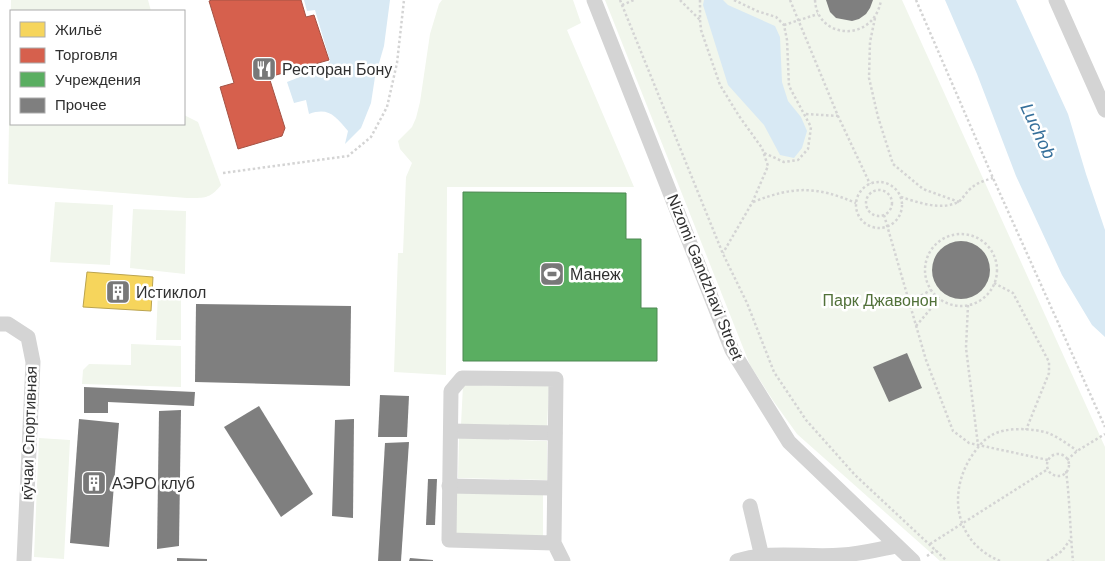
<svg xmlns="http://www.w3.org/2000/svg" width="1105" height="561" font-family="Arial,sans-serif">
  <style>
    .green { fill: #f1f6ec }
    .water { fill: #d8e9f4 }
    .homes { fill: #f6d55c; stroke: #bba44f }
    .shops { fill: #d6604d; stroke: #a45244 }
    .public { fill: #5aae61; stroke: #4d8852 }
    .building { fill: #7f7f7f }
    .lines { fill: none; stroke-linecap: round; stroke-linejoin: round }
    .path { stroke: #d4d4d4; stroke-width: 2.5; stroke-dasharray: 2.5 2.5; stroke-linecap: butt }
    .minor { stroke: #d4d4d4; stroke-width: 15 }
    .labels { text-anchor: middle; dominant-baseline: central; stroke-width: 5; stroke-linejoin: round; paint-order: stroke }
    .poi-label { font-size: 16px; fill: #303030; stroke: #fff; text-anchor: start }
    .street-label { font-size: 16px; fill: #303030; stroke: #fff }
    .park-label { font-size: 16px; fill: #517139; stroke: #fff }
    .water-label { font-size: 18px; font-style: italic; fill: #36709b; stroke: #fff }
  </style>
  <rect width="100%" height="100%" fill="#fff"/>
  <!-- green -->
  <g class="green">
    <path d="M 11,0 L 148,0 L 151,11 L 11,11 L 11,124 L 184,124 L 184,115 L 198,122 L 221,185 C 210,199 204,198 187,198 L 8,184 Z"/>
    <polygon points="442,0 573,0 581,23 567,30 634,187 447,187 446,375 394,372 398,253 403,253 406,177 412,163 400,149 398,141 412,127 416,118 420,102 430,34 439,4"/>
    <polygon points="605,0 902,0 1105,447 1105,561 940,561 797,434 774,402 750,365"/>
    <polygon points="55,202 113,205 110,265 50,262"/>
    <polygon points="133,209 186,211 185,274 130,268"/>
    <polygon points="158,290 181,291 181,340 156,340"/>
    <polygon points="131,344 181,346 181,387 82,384 83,370 89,364 131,365"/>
    <polygon points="463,385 549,386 547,428 461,425"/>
    <polygon points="39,438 70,440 64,559 34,557"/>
    <polygon points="459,438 547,441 547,480 458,478"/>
    <polygon points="457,493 543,495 543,540 455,538"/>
  </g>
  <!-- water -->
  <g class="water">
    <path d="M 304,0 L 390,0 L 384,46 L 375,77 L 371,103 L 361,128 L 345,144 L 348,131 C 335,116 329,107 309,114 L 306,100 L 294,103 L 287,82 L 320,69 L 321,78 L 329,75 L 328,63 L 330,61 L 315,10 L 307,11 Z"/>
    <polygon points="704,0 723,0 728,5 775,26 780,37 782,82 788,101 801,117 807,131 802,148 794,158 780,155 764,125 728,85 703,5"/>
    <polygon points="945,0 1016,0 1068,114 1086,174 1105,230 1105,337 1092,325 1062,275 1016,176 977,74"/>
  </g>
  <!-- homes -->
  <polygon class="homes" points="87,272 153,277 151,311 83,307"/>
  <!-- shops -->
  <polygon class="shops" points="212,0 301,0 306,17 314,15 329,60 269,77 285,128 282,136 238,149 220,87 234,83 209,1"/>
  <!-- public -->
  <polygon class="public" points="463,192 626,193 626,239 641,239 641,308 657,308 657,361 463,361"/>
  <!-- building -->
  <g class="building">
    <polygon points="826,0 873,0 870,8 866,14 859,19 852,21 836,18 830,12"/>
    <circle cx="961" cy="270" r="29"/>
    <polygon points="196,304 351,306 350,386 195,382"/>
    <polygon points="907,353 922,388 889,402 873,367"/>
    <polygon points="84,387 195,392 194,406 108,402 108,413 84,413"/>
    <polygon points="380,395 409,396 407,437 378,437"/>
    <polygon points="259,406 313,494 281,517 224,427"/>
    <polygon points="181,410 179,546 157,549 159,411"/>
    <polygon points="79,419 119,423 109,547 70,543"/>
    <polygon points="354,419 353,518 332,516 335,420"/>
    <polygon points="409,442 401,561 378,561 385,443"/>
    <polygon points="428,479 437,479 435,525 426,525"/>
    <polygon points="177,558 207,559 207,561 177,561"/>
    <polygon points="410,558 433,560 433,561 409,561"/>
  </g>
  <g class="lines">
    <!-- path -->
    <g class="path">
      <polyline points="620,0 723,254 747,303 774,372 806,420 855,475 947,561"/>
      <polyline points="680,0 700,20"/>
      <polyline points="700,0 700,20 701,30 720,85 739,116 762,148 768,166 752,203 723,253"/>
      <polyline points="734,0 757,11 776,17 784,25 787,40 789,86 811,127 808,149 798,160 784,162 764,153"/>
      <polyline points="790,0 838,116 870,184"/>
      <path d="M 815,0 C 817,40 874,43 881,0"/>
      <polyline points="916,0 993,178 1105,427"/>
      <polyline points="622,5 634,0"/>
      <polyline points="875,18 870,42 869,78 878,117 893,164 923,189 959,202"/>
      <polyline points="784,25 818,14"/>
      <polyline points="806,114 838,116"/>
      <polyline points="223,173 348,156 371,137 387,107 397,63 404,0"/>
      <circle cx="879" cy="205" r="23"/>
      <circle cx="879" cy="203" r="13"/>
      <path d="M 901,197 C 917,202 941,211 958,202 C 962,200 965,194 969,190 C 976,183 983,181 993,178"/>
      <path d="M 753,202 C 794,186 816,186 856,203"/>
      <polyline points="884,215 926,360 953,431 969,443 1048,460"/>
      <circle cx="961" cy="270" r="36"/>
      <polyline points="994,283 1013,293 1049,362 1049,373 1026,430"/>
      <polyline points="908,303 931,290"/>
      <polyline points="968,305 966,348 978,445"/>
      <polyline points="916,326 939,299"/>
      <circle cx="1058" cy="465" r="11"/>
      <polyline points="1067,460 1077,451 1105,434"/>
      <path d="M 1066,471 C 1070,501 1070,531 1073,561"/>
      <polyline points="930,544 1048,469"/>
      <polyline points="927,556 936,550"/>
      <path d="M 1000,561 C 956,543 947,495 971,457 C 977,448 983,440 992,435 C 1005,427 1033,428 1048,433 C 1058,437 1068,444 1077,451"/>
      <polyline points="1047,561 1062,551 1070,540"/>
    </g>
    <!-- minor -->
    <g class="minor">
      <polyline points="594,0 732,350 789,442 913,561"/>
      <polyline points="1056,0 1105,110"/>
      <polyline points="0,324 8,324 28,337 33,362 24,561"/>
      <polyline points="451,431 555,433"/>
      <polyline points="449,486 554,488"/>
      <polyline points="750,506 762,557"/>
      <polyline points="554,543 449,540 451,391 462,378 556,379 554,543 563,561"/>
      <path d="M 737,561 C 771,550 807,558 842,555 C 860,554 879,549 896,546"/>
    </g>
  </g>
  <!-- icons -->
  <defs>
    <symbol id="restaurant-square" viewBox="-11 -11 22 22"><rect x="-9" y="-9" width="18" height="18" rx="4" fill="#787878" stroke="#fff"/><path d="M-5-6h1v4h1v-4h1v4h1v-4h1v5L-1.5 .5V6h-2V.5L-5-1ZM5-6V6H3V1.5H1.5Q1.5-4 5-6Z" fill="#fff"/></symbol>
    <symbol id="stadium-square" viewBox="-11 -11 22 22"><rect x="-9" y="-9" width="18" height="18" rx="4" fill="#787878" stroke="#fff"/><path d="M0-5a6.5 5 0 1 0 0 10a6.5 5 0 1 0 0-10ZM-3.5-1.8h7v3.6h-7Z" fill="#fff"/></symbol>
    <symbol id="building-square" viewBox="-11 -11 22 22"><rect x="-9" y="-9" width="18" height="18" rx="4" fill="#787878" stroke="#fff"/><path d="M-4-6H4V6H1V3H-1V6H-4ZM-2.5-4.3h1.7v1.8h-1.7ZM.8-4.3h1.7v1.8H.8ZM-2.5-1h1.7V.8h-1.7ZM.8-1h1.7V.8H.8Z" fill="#fff"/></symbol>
  </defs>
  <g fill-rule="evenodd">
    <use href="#restaurant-square" x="250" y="55" width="28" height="28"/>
    <use href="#stadium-square" x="538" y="260" width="28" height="28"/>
    <use href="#building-square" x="104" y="278" width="28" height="28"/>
    <use href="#building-square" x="80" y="469" width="28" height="28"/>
  </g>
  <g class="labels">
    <!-- poi labels -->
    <g class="poi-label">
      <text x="282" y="69">Ресторан Бону</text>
      <text x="570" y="274">Манеж</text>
      <text x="136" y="292">Истиклол</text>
      <text x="112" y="483">АЭРО клуб</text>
    </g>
    <!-- street labels -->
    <g class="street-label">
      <text transform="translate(705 277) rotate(68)">Nizomi Gandzhavi Street</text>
      <text transform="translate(29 433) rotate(-88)">кӯчаи Спортивная</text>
    </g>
    <!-- park labels -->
    <g class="park-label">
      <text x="880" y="300">Парк Джавонон</text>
    </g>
    <!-- water labels -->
    <g class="water-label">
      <text transform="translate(1038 131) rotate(65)">Luchob</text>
    </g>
  </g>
  <!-- legend -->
  <rect x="10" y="10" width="175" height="115" fill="#ffffff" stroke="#acacac"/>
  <rect x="20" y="22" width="25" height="15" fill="#f6d55c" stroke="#acacac"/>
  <text x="55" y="35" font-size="15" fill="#303030">Жильё</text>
  <rect x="20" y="48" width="25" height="15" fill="#d6604d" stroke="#acacac"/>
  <text x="55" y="60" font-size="15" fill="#303030">Торговля</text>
  <rect x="20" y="72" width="25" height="15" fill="#5aae61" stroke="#acacac"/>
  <text x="55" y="85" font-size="15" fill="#303030">Учреждения</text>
  <rect x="20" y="98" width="25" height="15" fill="#7f7f7f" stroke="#acacac"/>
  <text x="55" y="110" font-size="15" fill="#303030">Прочее</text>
</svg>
